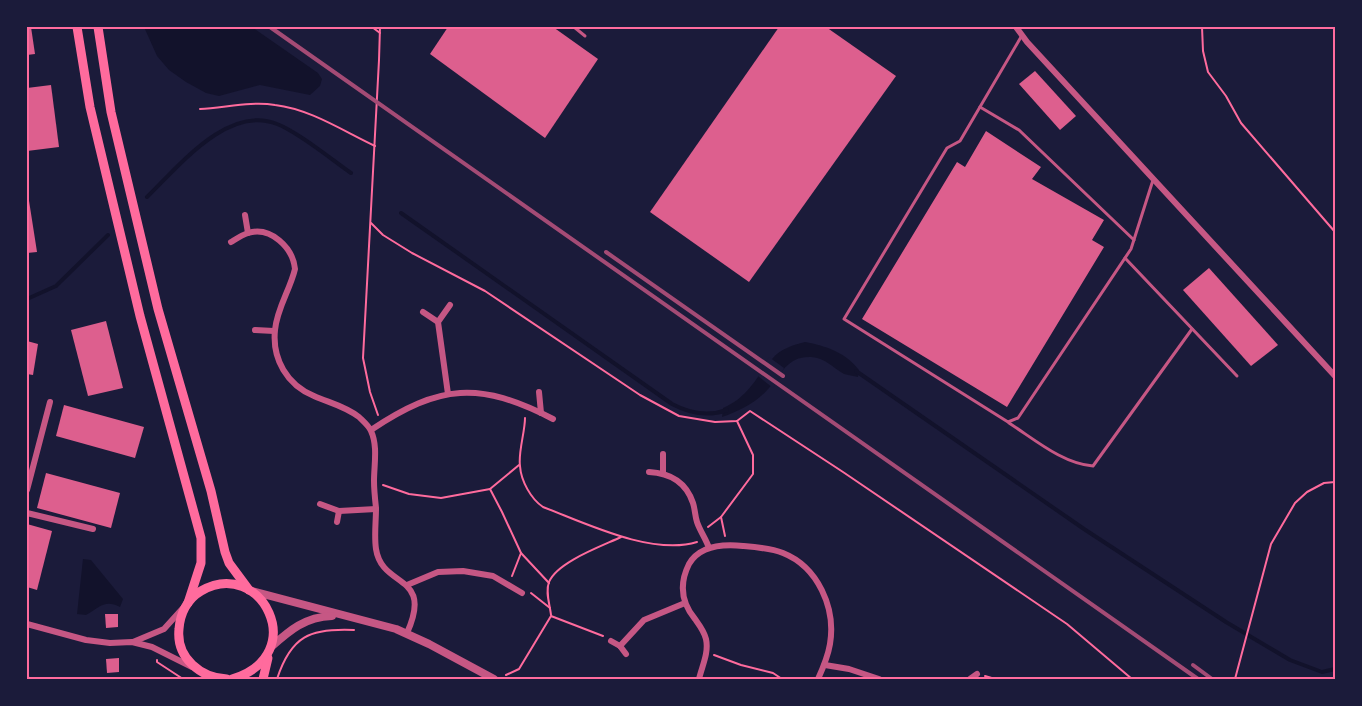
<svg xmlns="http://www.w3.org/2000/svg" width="1362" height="706" font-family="'IBM Plex Sans',sans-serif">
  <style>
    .water { fill: #12122b }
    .pier { fill: #1b1b3a }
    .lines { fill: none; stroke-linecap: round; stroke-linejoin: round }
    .stream { stroke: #12122b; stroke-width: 4 }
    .building { fill: #dd5f8e }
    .path { stroke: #ff6b9d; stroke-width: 2 }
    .service { stroke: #c65784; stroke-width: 3 }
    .minor { stroke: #c65784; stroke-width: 6 }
    .tertiary { stroke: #c65784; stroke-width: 8 }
    .secondary { stroke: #ff6b9d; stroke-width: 9 }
    .rail { stroke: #a44b75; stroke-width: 4 }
    .neatline { fill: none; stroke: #ff6b9d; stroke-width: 2 }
  </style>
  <rect width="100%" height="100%" fill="#1b1b3a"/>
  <!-- water -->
  <g class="water">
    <polygon points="144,27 252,27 318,73 322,79 320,86 310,95 260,85 219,96 206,93 186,82 169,70 157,56"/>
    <path d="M 805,342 C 826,346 845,352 859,370 L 858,377 C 853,376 848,375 844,374 C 833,368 826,358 811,357 C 788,356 782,373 769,388 C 757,402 740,411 722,417 L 723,408 C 749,397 755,378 772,359 C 780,349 793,345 805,342 Z"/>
    <path d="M 83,559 L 91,560 L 123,599 L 120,607 C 105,599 100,607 86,615 L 77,614 Z"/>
  </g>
  <!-- pier -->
  <polygon class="pier" points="769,357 784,368 773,388 758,376"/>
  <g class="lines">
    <!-- stream -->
    <g class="stream">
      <path d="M 147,197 C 178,167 228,104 277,124 C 298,132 331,159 351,173"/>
      <path d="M 401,213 L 672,404 C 689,413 708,417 727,410"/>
      <polyline points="27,299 56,286 108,235"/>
      <polyline points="856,371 1084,529 1226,622 1290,660 1322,672 1335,669"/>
    </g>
  </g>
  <!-- building -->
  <g class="building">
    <polygon points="27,27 31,27 35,54 27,55"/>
    <polygon points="448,27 553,27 598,59 545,138 430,54"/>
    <polygon points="779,27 826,27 896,76 749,282 650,212"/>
    <polygon points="1035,71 1076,116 1060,130 1019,84"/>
    <polygon points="51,85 59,147 27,151 27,88"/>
    <polygon points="986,131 1041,167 1032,179 1104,220 1092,240 1104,247 1007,407 862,319 957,162 965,167"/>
    <polygon points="27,188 37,252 27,253"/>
    <polygon points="1209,268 1278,345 1251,366 1183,290"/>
    <polygon points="106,321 123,388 88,396 71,330"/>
    <polygon points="27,341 38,344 33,375 27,374"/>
    <polygon points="64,405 144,427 135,458 56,436"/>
    <polygon points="46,473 120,493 111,528 37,508"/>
    <polygon points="27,524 52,531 37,590 27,587"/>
    <polygon points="105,614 118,614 118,627 106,628"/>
    <polygon points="119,658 119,672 107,673 106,659"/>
  </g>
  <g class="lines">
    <!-- path -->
    <g class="path">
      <polyline points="372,27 380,33"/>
      <polyline points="1202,27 1203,51 1208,72 1226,96 1241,123 1335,232"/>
      <path d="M 200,109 C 224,108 251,101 275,105 C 310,109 343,131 375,146"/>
      <polyline points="371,223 383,235 412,253 485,291 640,395 679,416 715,422 737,421 750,411 843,472 1067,624 1132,679"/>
      <polyline points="378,415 370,392 363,358 379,60 380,27"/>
      <path d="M 525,418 C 525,432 518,452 520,466 C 521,481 531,499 543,507 C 585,523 652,556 697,542"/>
      <polyline points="383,485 409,494 441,498 490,489 502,512 521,553 549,583"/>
      <polyline points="490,489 519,465"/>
      <polyline points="721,517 725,536"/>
      <polyline points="708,527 721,517 753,474 753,455 737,421"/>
      <polyline points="512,576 521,553"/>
      <polyline points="531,593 550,608"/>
      <path d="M 551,615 C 550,605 545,592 549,582 C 557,562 602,546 621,537"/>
      <polyline points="714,655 741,665 773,673 782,679"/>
      <polyline points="157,660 157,662 183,679"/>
      <polyline points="506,675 519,669 551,616 603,636"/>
      <polyline points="985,676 995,679"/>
      <path d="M 277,679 C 291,636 310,628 354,630"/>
      <polyline points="1235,679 1271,544 1295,503 1307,492 1324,483 1335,482"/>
    </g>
    <!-- service -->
    <g class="service">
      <polyline points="574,27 585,36"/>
      <polyline points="1021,37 960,141 947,148 844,319 1008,422 1018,418 1131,249 1153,180"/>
      <polyline points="980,107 1019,130 1134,240"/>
      <polyline points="1125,258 1237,376"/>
      <path d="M 1009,423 C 1034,439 1063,464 1093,466 L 1192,329"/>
      <polyline points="27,678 33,679"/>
    </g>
    <!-- minor -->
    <g class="minor">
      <polyline points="1016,27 1027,42 1335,376"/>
      <polyline points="245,215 248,233"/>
      <path d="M 231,242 C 236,239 242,235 248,233 C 271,226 293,248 295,269 C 290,290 277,308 275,330 C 272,359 287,385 314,396 C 330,403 345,406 359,417 C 363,421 369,426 371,431 C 378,446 374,465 374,481 C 374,490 375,499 376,508 C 376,522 374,536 376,549 C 382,589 434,573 407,633"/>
      <polyline points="423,312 438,322"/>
      <polyline points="255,330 274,331"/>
      <polyline points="539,392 541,413"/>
      <polyline points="448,394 438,322 450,305"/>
      <path d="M 371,430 C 440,384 479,381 553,419"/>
      <path d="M 649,472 C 670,473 686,482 693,503 C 695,509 695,516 697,522 C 700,531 706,539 709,548"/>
      <polyline points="663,473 663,454"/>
      <polyline points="27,490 50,402"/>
      <polyline points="320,504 339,511 376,509"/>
      <polyline points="27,513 93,529"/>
      <polyline points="337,522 339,511"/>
      <polyline points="407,585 438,572 463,571 493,576 522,593"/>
      <polyline points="27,624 86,640 110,643 132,642 152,647 192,667"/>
      <polyline points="611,641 620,646 626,654"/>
      <polyline points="133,642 164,629 183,608"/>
      <polyline points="620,646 644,620 685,603"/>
      <polyline points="825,665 849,669 879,679"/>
      <path d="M 699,679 C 702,666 709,653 706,639 C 704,631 700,626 695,619 C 681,602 679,584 689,564 C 700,545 724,544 743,546 C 756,547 770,548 783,553 C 818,567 836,608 830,644 C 828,656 823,668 818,679"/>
      <polyline points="970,679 977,674"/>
    </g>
    <!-- tertiary -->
    <g class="tertiary">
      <polyline points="252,591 396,629 429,644 494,679"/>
      <path d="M 271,647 C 290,630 305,617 332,616"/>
    </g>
    <!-- secondary -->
    <g class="secondary">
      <polyline points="77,27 90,107 140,316 201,538 201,563 188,603"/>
      <polyline points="98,27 111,112 158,309 211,491 225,552 229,563 249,590"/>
      <path d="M 227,679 C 201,678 176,658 179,629 C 180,614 187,599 201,591 C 261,556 312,655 232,679"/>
      <polyline points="263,679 268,658"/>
    </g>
    <!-- rail -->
    <g class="rail">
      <polyline points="270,27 1198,679"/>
      <polyline points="606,252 783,376"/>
      <polyline points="1193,665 1212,679"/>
    </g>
  </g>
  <!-- border -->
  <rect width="1362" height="706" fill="none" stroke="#1b1b3a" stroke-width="57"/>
  <rect x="28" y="28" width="1306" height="650" class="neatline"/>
</svg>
